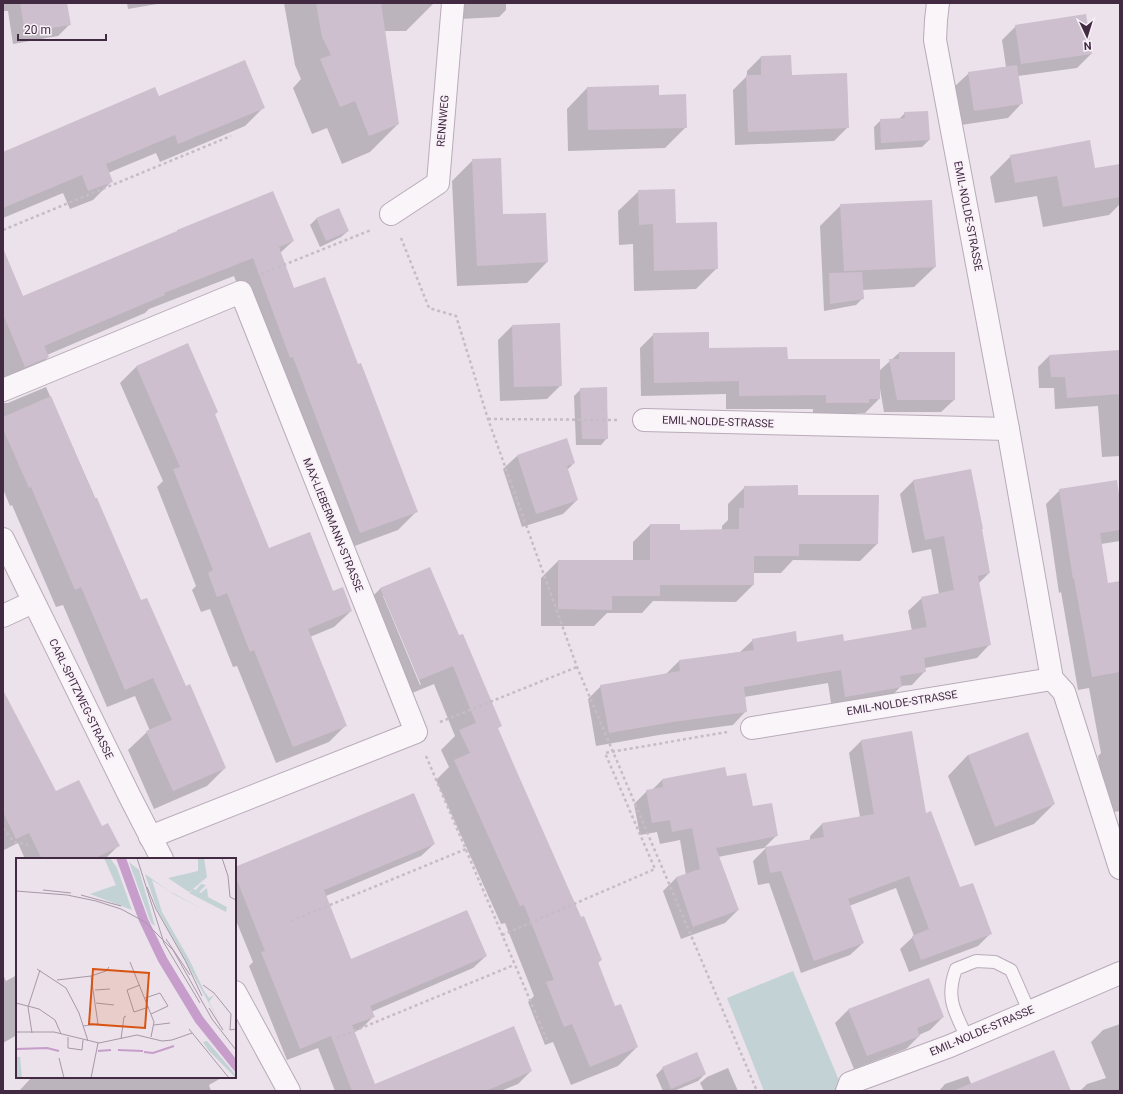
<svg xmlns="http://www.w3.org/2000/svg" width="1123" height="1094" font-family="Roboto,sans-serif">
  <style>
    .green { fill: #c3d3d5 }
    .shadow { fill: #0003; fill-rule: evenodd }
    .building { fill: #cebfce }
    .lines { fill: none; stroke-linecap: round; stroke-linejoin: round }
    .service-casing { stroke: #b9abb9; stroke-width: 14 }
    .minor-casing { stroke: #b9abb9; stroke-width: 24 }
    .path { stroke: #c6bcc6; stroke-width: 2.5; stroke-dasharray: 3 3; stroke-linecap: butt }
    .service { stroke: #f9f5f9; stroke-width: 12 }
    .minor { stroke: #f9f5f9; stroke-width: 22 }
    .labels { text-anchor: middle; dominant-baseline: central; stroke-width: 4; stroke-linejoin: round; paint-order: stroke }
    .street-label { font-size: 11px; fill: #432a43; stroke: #f8f2f8 }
    .inset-river { fill: none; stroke: #c79dcb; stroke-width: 2 }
    .inset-road { fill: none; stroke: #a898a8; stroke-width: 1 }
    .view { fill: #d85412; fill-opacity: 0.15; stroke: #d85412; stroke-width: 2 }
    .inset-edge { fill: none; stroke: #432a43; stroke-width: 2 }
  </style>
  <rect width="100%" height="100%" fill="#ebe2eb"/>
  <!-- green -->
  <polygon class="green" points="793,971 841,1085 838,1091 764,1091 727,998"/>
  <!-- shadow -->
  <g class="shadow">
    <polygon points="3,3 66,3 70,24 58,36 13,44 8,11 3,11"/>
    <polygon points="127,3 163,3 128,9"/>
    <polygon points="284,3 434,3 406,31 384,31 398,124 370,152 342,164 327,128 312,134 293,88 301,79 295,65"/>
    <polygon points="459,3 506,3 506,10 499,17 460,19"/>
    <polygon points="1016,26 1091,54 1077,68 1018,76 1021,104 1008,118 961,125 955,86 969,73 1006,67 1002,40"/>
    <polygon points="761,57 791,76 848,127 834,141 735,145 733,90 747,76 747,71"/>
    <polygon points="587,88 658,96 686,127 665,148 568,151 567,109"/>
    <polygon points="158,98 264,107 245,126 160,162 156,153 108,173 111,182 93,200 70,209 63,193 3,218 3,152"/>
    <polygon points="905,113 929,140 922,147 875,150 874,127 881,120 898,120"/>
    <polygon points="1011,156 1094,170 1120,165 1120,204 1109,215 1043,227 1037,196 995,203 990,177"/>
    <polygon points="473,160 503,215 545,214 547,262 527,283 457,286 452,181"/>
    <polygon points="639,191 675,224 717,268 696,289 634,291 633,244 619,245 618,211"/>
    <polygon points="841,205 935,267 914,287 862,290 863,298 856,305 824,311 820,226"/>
    <polygon points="317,218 348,231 341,237 320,247 310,225"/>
    <polygon points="293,241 280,253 293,289 357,366 417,511 398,530 341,551 271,376 234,276 149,309 145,313 47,355 48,357 30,376 3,387 3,250 23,297"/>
    <polygon points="512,326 561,385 547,399 500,401 498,340"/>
    <polygon points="654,334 708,349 787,360 879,371 899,353 954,400 941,412 884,412 880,389 879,399 865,413 857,413 854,416 813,417 813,409 726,409 726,394 641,396 640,348"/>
    <polygon points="187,344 217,412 214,415 269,550 332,592 351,611 334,627 310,637 346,725 329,742 276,763 237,666 233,667 210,609 201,612 192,590 196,586 157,487 163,481 120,383 136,367"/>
    <polygon points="1120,351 1120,456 1102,457 1098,406 1055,409 1054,388 1039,388 1038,367 1049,356"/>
    <polygon points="46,387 141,601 225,768 207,786 154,809 128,750 147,732 150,731 135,696 107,707 63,605 56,607 12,505 10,506 3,489 3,403 8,403"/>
    <polygon points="581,389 607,438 601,445 576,445 574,396"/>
    <polygon points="517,456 574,463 567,470 577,500 563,514 522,527 503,469"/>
    <polygon points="913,481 981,529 989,573 978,584 990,644 977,658 925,668 925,671 912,685 901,686 888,700 832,710 828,683 744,697 746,711 733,725 659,735 596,746 588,699 601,686 666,674 679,661 740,652 753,640 797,643 843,642 912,631 908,611 922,598 939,594 931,549 912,553 900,494"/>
    <polygon points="745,487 797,496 878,496 877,544 860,561 793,560 781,573 753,573 753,585 736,602 653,601 642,613 607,613 594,626 541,626 541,578 558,561 633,561 633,542 650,525 679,531 722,530 722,526 728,520 728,504"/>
    <polygon points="1060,490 1120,503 1120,541 1101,544 1107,584 1120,582 1120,811 1107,813 1098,756 1101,753 1089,688 1078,690 1061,592 1059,593 1046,504"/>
    <path d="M 381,588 L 458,637 L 500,726 L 497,729 L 581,918 L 601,960 L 597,964 L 614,1007 L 637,1047 L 618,1066 L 571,1085 L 553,1042 L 545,1045 L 528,1002 L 534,996 L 505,923 L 501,924 L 436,780 L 449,767 L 441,750 L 455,736 L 434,684 L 400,698 L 362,607 ZM 383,596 L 385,596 L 421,685 L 420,685 Z"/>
    <polygon points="3,706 55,792 102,827 118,846 107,857 104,859 25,859 18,843 4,850 3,847"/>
    <polygon points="862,740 925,814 959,889 991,933 978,946 909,972 900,949 914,936 896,888 849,906 863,943 850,955 801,973 769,883 758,885 753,861 766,848 810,840 810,836 822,824 860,817 849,753"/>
    <polygon points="968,755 1054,804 1034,824 975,846 948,776"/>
    <polygon points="662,780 752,807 777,835 764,848 718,857 738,910 725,923 681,939 663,891 676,878 686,875 680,840 660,844 657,832 640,835 634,804 647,791 652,790"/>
    <polygon points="434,844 421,856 326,896 351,960 486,956 473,968 371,1012 373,1017 361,1029 354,1032 374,1085 531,1071 518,1084 501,1091 335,1091 318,1048 287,1060 249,966 253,962 235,918 235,868"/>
    <polygon points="3,975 6,981 17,975 17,1035 3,1043"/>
    <polygon points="848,1010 943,1017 930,1030 919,1035 919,1036 906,1049 854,1069 835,1023"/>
    <polygon points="1120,1024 1120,1091 1080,1091 1087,1084 1106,1078 1091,1042 1103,1030"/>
    <polygon points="663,1068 705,1074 698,1081 674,1091 663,1091 656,1075"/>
    <polygon points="728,1068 738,1091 704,1091 700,1083 707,1077"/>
    <polygon points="968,1076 974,1091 939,1091 945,1084"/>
    <polygon points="32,1077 223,1077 209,1085 211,1091 20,1091 20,1090"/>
  </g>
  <!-- building -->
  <g class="building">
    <polygon points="20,3 67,3 71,25 25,32"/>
    <polygon points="316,3 381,3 399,124 369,136 355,101 340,107 320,59 331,55 322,37"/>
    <polygon points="1086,14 1092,54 1021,64 1015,25"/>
    <polygon points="791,55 792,75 847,73 849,128 748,132 746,75 761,75 761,56"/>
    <polygon points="245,60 265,108 178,144 175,135 106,164 113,182 88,191 82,175 3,208 3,152 155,87 159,96"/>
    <polygon points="1017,65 1023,104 974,111 968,72"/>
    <polygon points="659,85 659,95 686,94 687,128 588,130 587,87"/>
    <polygon points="928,111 930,140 881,143 880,119 905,118 904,112"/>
    <polygon points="1090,140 1095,168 1120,164 1120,197 1063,207 1057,176 1015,183 1010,155"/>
    <polygon points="501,158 503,214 546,213 548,262 477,266 472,159"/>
    <polygon points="675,189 676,223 717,222 718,269 654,271 653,224 639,225 638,190"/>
    <polygon points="273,191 294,241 279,247 294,288 325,277 358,364 361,363 418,512 360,533 293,357 290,358 253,258 164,293 165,295 44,346 49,357 25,367 3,314 3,248 23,296 177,231 177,230"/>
    <polygon points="932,200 936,267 844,271 840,204"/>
    <polygon points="339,208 349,231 326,241 316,218"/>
    <polygon points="862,272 864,299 830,304 829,273"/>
    <polygon points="560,323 562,386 514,387 512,325"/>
    <polygon points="709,332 709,348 787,347 788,359 880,359 880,399 869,399 869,403 826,403 826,395 739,396 739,381 654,383 653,333"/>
    <polygon points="188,343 218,412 215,414 269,548 310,532 333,591 343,587 352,611 308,629 347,726 293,747 254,650 250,652 227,593 217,597 208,573 213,570 173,469 180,467 136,366"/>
    <polygon points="1120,350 1120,394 1067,398 1065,377 1051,377 1049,355"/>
    <polygon points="899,352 955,352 955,400 897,400 889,359 899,359"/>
    <polygon points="607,387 608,439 582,439 580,388"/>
    <polygon points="51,396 95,498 97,498 141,600 147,598 186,686 190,684 226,768 173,791 146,731 172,720 153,678 125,690 81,587 75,590 31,487 29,488 3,429 3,417"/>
    <polygon points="567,438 575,463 567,466 578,500 536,514 517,455"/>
    <polygon points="971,469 983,529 982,529 990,573 978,576 991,645 924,658 926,672 900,676 902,687 845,697 841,670 744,687 747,712 673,722 609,733 600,685 680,671 679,660 754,650 752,639 796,631 797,642 843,634 844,641 927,627 921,597 954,590 944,536 925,540 913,480"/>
    <polygon points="1117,480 1120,501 1120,530 1100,533 1108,583 1120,581 1120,672 1092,677 1074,579 1073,579 1059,489"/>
    <polygon points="798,485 798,495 879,495 878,544 799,544 799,556 754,556 754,585 660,585 660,596 612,596 612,610 558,609 558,560 650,560 650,524 680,524 680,530 739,529 739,508 744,508 744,486"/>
    <polygon points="430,567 459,635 463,634 502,726 498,728 513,763 581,917 584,916 602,960 598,962 615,1006 621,1004 638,1047 590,1067 572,1024 564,1027 546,982 554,980 524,905 520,906 454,760 470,753 459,730 476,723 453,666 419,680 380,588"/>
    <polygon points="3,690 56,791 79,780 102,826 108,823 120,846 93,859 42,859 29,833 16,839 3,812"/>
    <polygon points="912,731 926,813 931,811 960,887 973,883 992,934 921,960 912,936 929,929 909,876 848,899 864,943 814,961 781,871 770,873 765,847 824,837 822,823 874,814 861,740"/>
    <polygon points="1028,732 1055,804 995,827 968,755"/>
    <polygon points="725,767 727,776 746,773 753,806 772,803 778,836 716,848 739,910 693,927 676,877 700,869 692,828 672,832 670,820 652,823 646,790 663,787 662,779"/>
    <polygon points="414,793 435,844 324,890 351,959 467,910 487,956 370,1006 375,1017 352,1025 375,1084 514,1026 532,1071 486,1091 352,1091 331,1036 300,1049 261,952 265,951 235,875 235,867"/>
    <polygon points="929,978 944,1017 917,1028 920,1036 867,1056 848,1009"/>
    <polygon points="1054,1050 1071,1091 955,1091 955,1090"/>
    <polygon points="697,1052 706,1074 671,1089 662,1067"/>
  </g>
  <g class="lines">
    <defs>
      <path id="service" d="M 967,1038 C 955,1012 945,998 956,969 L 976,961 L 995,962 L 1011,970 L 1029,1011"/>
      <g id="minor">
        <polyline points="938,3 936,20 935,40 1008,429 1052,679 1064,692 1120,868"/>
        <polyline points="391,214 438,183 453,3"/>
        <polyline points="3,390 241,292 416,732 150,837"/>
        <polyline points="644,420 1008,429"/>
        <polyline points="3,539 129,795 162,859"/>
        <polyline points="3,616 33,602"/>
        <polyline points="752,728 1052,679"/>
        <polyline points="235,992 289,1091"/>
        <polyline points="847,1091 850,1083 950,1046 1120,973"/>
      </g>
    </defs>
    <!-- service casing -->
    <use href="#service" class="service-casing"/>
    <!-- minor casing -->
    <use href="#minor" class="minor-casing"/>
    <!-- path -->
    <g class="path">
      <polyline points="3,230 231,136"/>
      <polyline points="401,238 429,308 456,316 488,419 577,667 757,1091"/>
      <polyline points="261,274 371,230"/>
      <polyline points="488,419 618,420"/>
      <polyline points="440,722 577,667"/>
      <polyline points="426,756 547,1040"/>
      <polyline points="3,828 14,842 28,845"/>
      <polyline points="291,921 466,849"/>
      <polyline points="502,935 655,869 605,753 727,732"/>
      <polyline points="337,1038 514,965"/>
    </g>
    <!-- service -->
    <use href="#service" class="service"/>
    <!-- minor -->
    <use href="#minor" class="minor"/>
  </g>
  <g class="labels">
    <!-- street labels -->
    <g class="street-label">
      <text transform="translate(443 121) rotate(-85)">RENNWEG</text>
      <text transform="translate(968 216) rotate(79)">EMIL-NOLDE-STRASSE</text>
      <text transform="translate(718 422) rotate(2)">EMIL-NOLDE-STRASSE</text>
      <text transform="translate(333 525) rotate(68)">MAX-LIEBERMANN-STRASSE</text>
      <text transform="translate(81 699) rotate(64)">CARL-SPITZWEG-STRASSE</text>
      <text transform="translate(902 703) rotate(-9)">EMIL-NOLDE-STRASSE</text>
      <text transform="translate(982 1031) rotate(-23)">EMIL-NOLDE-STRASSE</text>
    </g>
  </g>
  <!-- overview -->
  <g transform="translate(16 858)">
    <rect width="220" height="220" fill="#ebe2eb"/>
    <path d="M 88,0 L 94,0 L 101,10 L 116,52 L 74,36 L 100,27 ZM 182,0 L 188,0 L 191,19 L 177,31 L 180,32 L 185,26 L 190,27 L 183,34 L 185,35 L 191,30 L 192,39 L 211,49 L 210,54 L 173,35 L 177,32 L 173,34 L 152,20 L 182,13 ZM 113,4 L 123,12 L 139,68 L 135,65 ZM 129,16 L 153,33 L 187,51 L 159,37 L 136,22 L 146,54 L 174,103 L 188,133 L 193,140 L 198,137 L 193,144 L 205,167 L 141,51 ZM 191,183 L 220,217 L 220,220 L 193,193 L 187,184 ZM 0,199 L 4,199 L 6,220 L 0,220 Z" fill="#c3d3d5"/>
    <path d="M 100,0 L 110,0 L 132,61 L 151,100 L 187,159 L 220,201 L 220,215 L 179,164 L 142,103 L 123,63 Z" fill="#c79dcb"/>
    <path class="inset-river" d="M 0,191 L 31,190 L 43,193M 102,192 L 127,193M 82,193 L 95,192M 128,194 L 137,195 L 158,188"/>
    <path class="inset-road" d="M 121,0 L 148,85 L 184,145M 206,0 L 212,18 L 214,39 L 220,42M 131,29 L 140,51 L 170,104 L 186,138M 27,32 L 55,35M 0,33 L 51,37 L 80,43 L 105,51 L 129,64 L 157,92 L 196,161 L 220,192M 65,37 L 105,48M 150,81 L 174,117M 114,104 L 138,164 L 135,179M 21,111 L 50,130 L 63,155 L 72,183M 41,122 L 75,118 L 90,113 L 93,109M 124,127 L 111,132 L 118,154 L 133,149M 187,127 L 198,135 L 215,156 L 214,172 L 220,171M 79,132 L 94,131M 129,140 L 144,135 L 152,148 L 135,156M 0,145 L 23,151 L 39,162 L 45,176M 80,145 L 98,147M 193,150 L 207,172M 138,167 L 154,165M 67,168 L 82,166 L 75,118M 173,171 L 213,220M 0,174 L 38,174 L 83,185 L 121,177 L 146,183 L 156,182 L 176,175M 16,175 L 12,149 L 24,112M 52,179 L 52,190 L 66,192 L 67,182M 105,181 L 108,159 L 110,158M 43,200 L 48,220M 75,220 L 82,185"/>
    <path class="view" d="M 77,111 L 133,115 L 129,170 L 73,166 Z"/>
    <rect width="220" height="220" class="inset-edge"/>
  </g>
  <!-- border -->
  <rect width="1123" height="1094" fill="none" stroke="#432a43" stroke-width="8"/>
  <!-- north arrow -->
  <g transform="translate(1087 36) rotate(176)" stroke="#f8f2f8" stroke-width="3" paint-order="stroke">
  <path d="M0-3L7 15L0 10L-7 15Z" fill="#432a43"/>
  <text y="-6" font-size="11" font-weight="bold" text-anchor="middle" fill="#432a43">N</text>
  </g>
  <!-- scale -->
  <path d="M18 34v6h88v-6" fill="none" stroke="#432a43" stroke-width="2"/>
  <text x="24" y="34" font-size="12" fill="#432a43" stroke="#f8f2f8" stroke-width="3" paint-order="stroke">20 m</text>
</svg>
